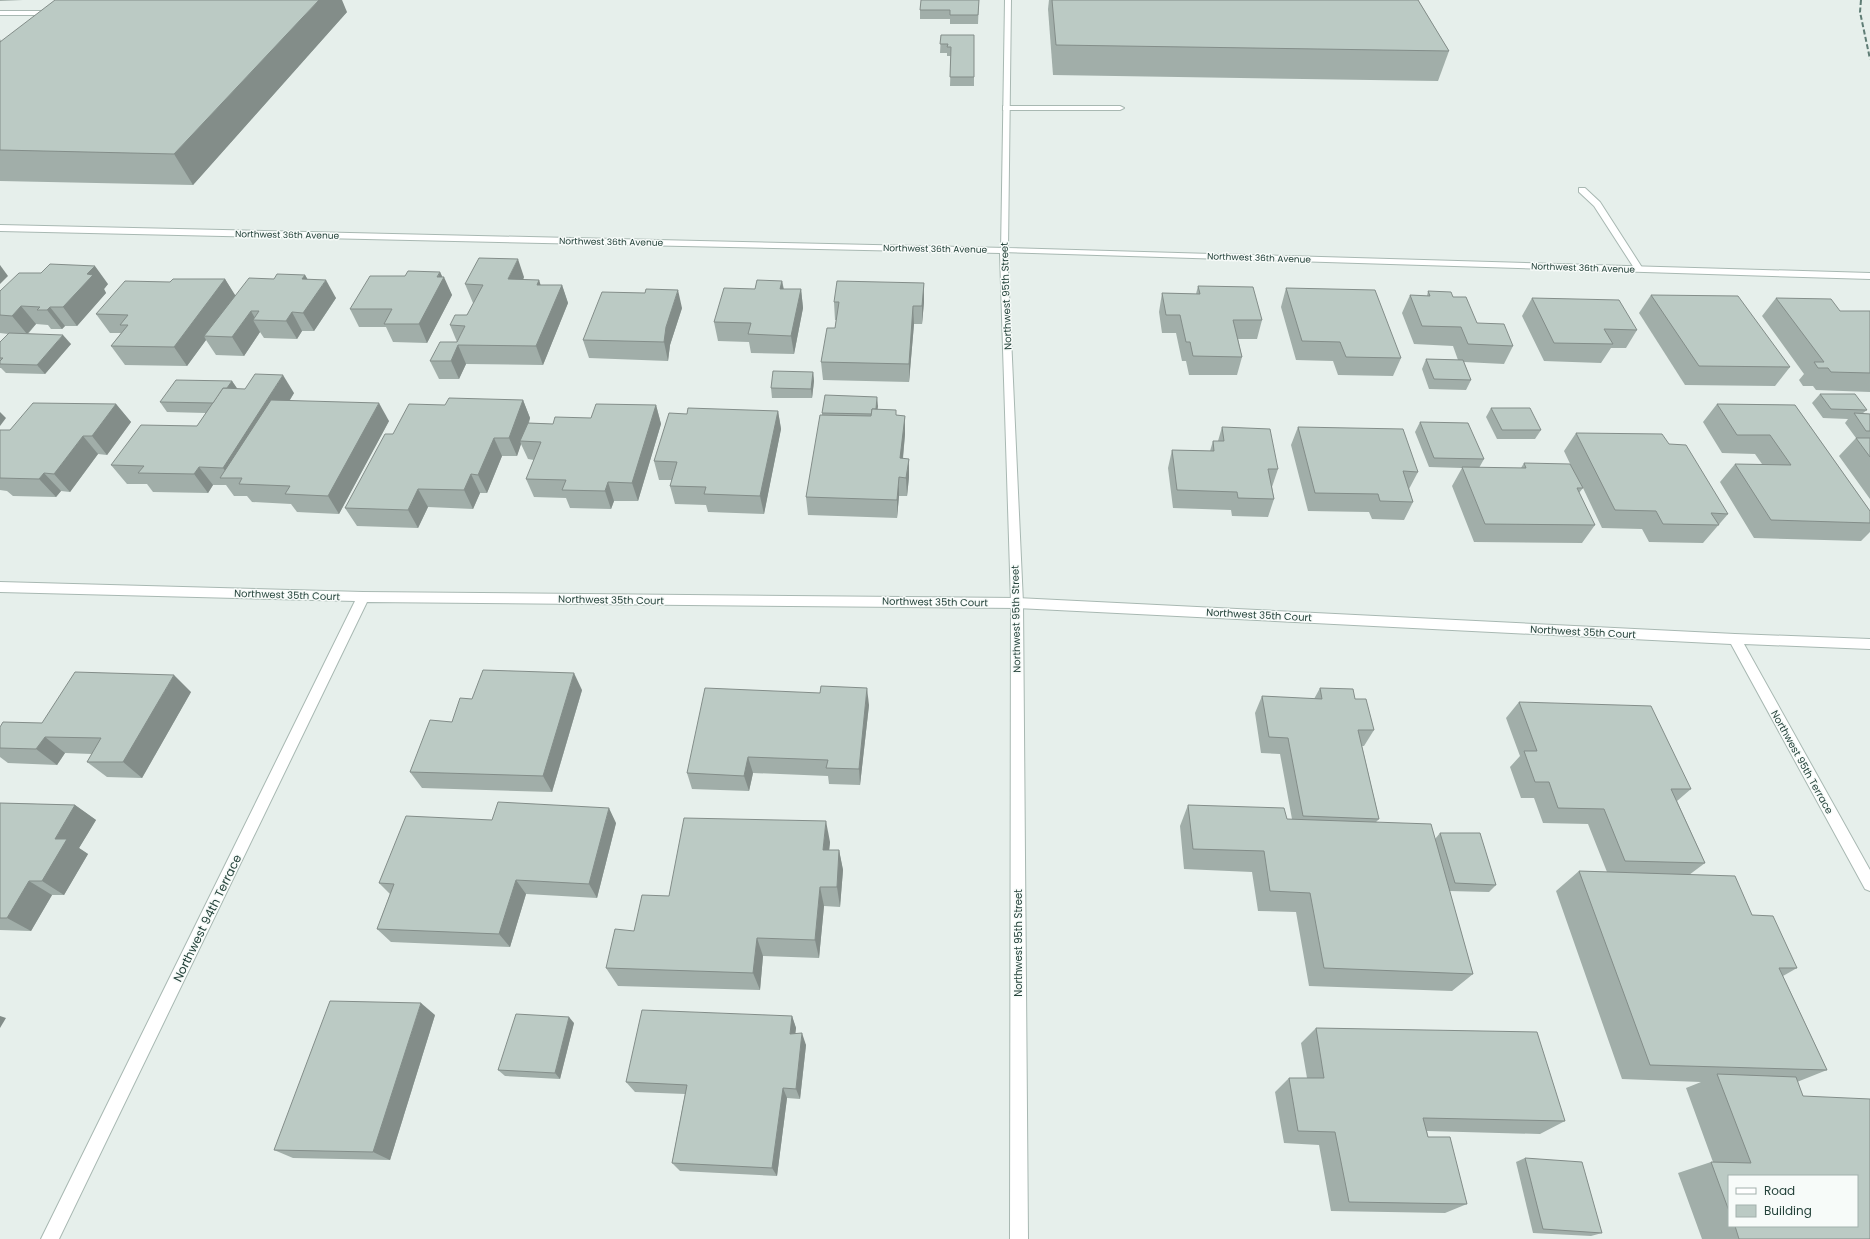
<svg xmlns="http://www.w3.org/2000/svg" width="1870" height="1239" font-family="Poppins,sans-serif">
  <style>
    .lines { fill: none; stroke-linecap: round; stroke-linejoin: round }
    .service-casing { stroke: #a8b8b2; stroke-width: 2 }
    .minor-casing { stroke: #a8b8b2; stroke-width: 2 }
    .tertiary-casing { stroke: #a8b8b2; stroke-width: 2 }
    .service { fill: #fff; fill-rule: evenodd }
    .minor { fill: #fff; fill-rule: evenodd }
    .tertiary { fill: #fff; fill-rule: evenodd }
    .rail { stroke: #5f7d75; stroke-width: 2; stroke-dasharray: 5 2.5; stroke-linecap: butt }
    .wall { fill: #a1aea9; fill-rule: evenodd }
    .shaded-wall { fill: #838d89 }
    .building { fill: #bbcac4; stroke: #838d89 }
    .labels { text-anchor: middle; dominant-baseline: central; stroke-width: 3; stroke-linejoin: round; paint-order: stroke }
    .far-street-label { font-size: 9px; fill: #24423a; stroke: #f7fbf9 }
    .street-label { font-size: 10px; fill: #24423a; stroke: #f7fbf9 }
    .near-street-label { font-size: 12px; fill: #24423a; stroke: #f7fbf9 }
  </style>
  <rect width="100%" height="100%" fill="#e6efeb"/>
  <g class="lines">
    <defs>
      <g id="service">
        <polygon points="0,11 55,11 58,13 55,15 0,15"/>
        <polygon points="1003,106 1120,106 1124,108 1120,110 1003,110"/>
        <polygon points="1579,188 1585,188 1600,202 1643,269 1642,271 1636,271 1594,206 1579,192"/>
      </g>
      <g id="minor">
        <polygon points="1005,0 1011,0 1008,248 1870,273 1870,279 1001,252"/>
        <polygon points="0,582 363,592 1017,598 1735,634 1870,639 1870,649 1744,644 1870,870 1870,891 1865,889 1731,644 1017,608 367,602 59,1239 41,1239 355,601 0,592"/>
      </g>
      <polygon id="tertiary" points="0,225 1007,248 1023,603 1028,1239 1010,1239 1011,603 1000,253 0,231"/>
    </defs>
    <!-- service casing -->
    <use href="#service" class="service-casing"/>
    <!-- minor casing -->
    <use href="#minor" class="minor-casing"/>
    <!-- tertiary casing -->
    <use href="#tertiary" class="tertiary-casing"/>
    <!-- service -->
    <use href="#service" class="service"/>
    <!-- minor -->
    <use href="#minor" class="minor"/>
    <!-- tertiary -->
    <use href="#tertiary" class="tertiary"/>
    <!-- rail -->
    <polyline class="rail" points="1861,0 1860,12 1870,59"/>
  </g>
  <!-- wall -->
  <g class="wall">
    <polygon points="0,0 23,0 0,1"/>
    <polygon points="979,0 978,24 950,24 950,19 920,19 920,10"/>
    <polygon points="1049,0 1418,0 1449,51 1438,81 1053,75 1048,9"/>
    <polygon points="347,12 193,185 0,181 0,39 1,41"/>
    <polygon points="941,35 974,77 974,86 950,86 951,56 947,56 947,53 940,53"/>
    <polygon points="440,272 452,295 427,343 393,342 386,327 359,327 350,309 405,276"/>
    <polygon points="305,275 308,280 336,298 314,331 302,331 297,339 264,338 260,332 244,356 216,355 206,340 187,366 125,365 111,346 121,333 110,333 96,314 170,282 225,279 235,296"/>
    <polygon points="524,277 523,280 539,280 540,285 562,285 568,303 543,365 466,364 459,379 439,379 430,361 457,342 450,325 467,315 474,303 473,303 465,284"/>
    <polygon points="782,281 784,289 801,289 803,308 794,354 751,353 749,342 718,341 714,322 755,289"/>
    <polygon points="924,283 924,302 922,324 914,324 909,382 823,380 821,362 835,328 836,320 835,320 834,302"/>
    <polygon points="108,284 104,289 106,293 77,326 65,326 62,329 51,329 48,325 36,324 28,334 71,344 45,374 6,373 1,368 0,368 0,342 8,334 0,333 0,291"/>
    <polygon points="1198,286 1262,320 1257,339 1238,339 1242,357 1237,375 1189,375 1186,361 1182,361 1176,333 1162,333 1159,312 1162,293 1196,294"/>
    <polygon points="1286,288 1401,358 1393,376 1338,375 1333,361 1296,360 1281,307"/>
    <polygon points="1428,291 1453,297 1477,323 1513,346 1504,364 1464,362 1471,380 1466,390 1429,389 1422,369 1426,359 1458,360 1453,346 1414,344 1402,313 1410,295 1427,296"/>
    <polygon points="1651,295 1790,367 1775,386 1685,385 1639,313"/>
    <polygon points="1532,298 1637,330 1626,348 1611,348 1601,363 1544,361 1522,316"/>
    <polygon points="1776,298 1840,311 1870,311 1870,392 1816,390 1813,386 1803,386 1799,380 1804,374 1762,316"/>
    <polygon points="682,308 670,345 668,361 589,358 583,340"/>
    <polygon points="813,372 814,381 812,398 772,398 771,388"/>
    <polygon points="232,381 237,389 294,393 290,400 389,421 339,514 297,512 291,504 252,502 247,496 234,496 226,485 213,485 208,493 153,492 147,484 127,484 111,465 197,426 206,413 167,412 160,402"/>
    <polygon points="1820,394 1867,410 1863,413 1870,414 1870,499 1839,456 1856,438 1845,423 1848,419 1823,418 1812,403"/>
    <polygon points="523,400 530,418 529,423 553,424 591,418 656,405 661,424 638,501 614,501 611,509 570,508 566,498 534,497 526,479 534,460 528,459 521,444 517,456 502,456 487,493 480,493 473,509 428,507 418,528 357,526 345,508 393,434 445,405"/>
    <polygon points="116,404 131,422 107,455 98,454 70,492 61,491 56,497 13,496 7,491 0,490 0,430 10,430"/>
    <polygon points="1717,404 1795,405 1870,511 1870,532 1861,541 1754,538 1720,482 1735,464 1762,464 1755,454 1722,453 1703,422"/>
    <polygon points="878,406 877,409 896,415 905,416 905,434 903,459 909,459 909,477 907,496 899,496 897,518 808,515 806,497 822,415 822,413"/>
    <polygon points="1491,408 1541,430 1535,439 1497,439 1486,417"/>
    <polygon points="778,411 781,429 764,514 708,512 706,505 675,504 670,486 672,480 659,480 654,461 687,414"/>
    <polygon points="1420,422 1484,459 1479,468 1521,468 1524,463 1573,470 1564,451 1576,433 1669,444 1728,514 1703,543 1649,542 1642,529 1602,528 1583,488 1579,493 1595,525 1582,543 1474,542 1452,486 1462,468 1429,467 1415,432"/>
    <polygon points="1222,427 1278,469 1272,487 1274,499 1268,517 1232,516 1231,510 1173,508 1168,468 1172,450 1210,451 1213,441 1218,441"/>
    <polygon points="1298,427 1418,472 1409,489 1413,502 1404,520 1372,519 1369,512 1308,511 1291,445"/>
    <polygon points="1320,688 1355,699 1374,730 1364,746 1362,746 1379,819 1376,822 1435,839 1440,833 1496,885 1489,892 1449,891 1473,974 1452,991 1309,986 1296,912 1258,911 1252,872 1184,869 1180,826 1188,805 1287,819 1292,819 1280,754 1261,753 1255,713 1262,696 1314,699"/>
    <polygon points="582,690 552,792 422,788 410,772 452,722 472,699"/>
    <polygon points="191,692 142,778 107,777 87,762 92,754 65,753 57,765 8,763 0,757 0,727 42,723"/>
    <path d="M 1519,702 L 1691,789 L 1677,801 L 1705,863 L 1689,875 L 1752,915 L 1797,968 L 1783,976 L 1827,1070 L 1797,1082 L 1803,1096 L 1870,1239 L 1702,1239 L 1678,1173 L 1711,1162 L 1713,1162 L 1686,1088 L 1701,1082 L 1622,1079 L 1556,891 L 1579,871 L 1607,872 L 1588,824 L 1543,823 L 1534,798 L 1521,798 L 1510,767 L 1520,756 L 1506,718 ZM 1729,1176 L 1857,1226 L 1729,1226 Z"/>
    <polygon points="869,705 860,785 829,784 828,776 753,773 749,791 692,789 687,773"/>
    <polygon points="0,803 75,805 96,820 79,848 88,854 64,895 52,895 31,931 0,930"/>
    <polygon points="492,820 616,823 597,898 526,894 510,947 391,942 377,929 390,894 379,883"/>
    <polygon points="830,842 829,850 839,850 843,870 840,907 824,906 819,958 763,956 760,990 618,986 606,968 634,931 669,896"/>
    <polygon points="435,1015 390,1160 293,1158 274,1150"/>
    <polygon points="792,1016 796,1028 795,1034 806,1045 800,1099 787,1098 777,1176 680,1171 672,1163 685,1094 635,1092 626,1082"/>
    <polygon points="574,1023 560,1079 505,1076 498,1070"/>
    <polygon points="1316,1028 1565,1121 1540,1134 1427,1131 1428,1137 1467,1204 1445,1213 1331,1211 1319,1145 1284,1143 1275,1092 1289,1078 1307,1078 1301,1043"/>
    <polygon points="1525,1158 1602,1233 1591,1236 1533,1233 1516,1162"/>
  </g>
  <!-- shaded-wall -->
  <g class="shaded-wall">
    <polygon points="319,0 342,0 347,12 193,185 174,154"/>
    <polygon points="518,259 524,277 515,298 508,279"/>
    <polygon points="0,265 8,276 0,284"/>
    <polygon points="95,266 108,284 104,289 106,293 77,326 63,307 87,274"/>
    <polygon points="440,272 443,279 444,277 452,295 427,343 419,324"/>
    <polygon points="305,275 315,293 302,279"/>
    <polygon points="225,279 237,298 204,336 206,340 187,366 174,347"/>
    <polygon points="326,280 336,298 314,331 303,313"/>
    <polygon points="539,280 545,298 537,285"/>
    <polygon points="782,281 785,299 780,289"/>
    <polygon points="924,283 924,302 922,324 922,306"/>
    <polygon points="562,285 568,303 543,365 536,346"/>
    <polygon points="801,289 803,308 794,354 791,336"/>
    <polygon points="678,290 682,308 670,345 668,361 664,342 666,327"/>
    <polygon points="21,306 36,324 27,334 12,316"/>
    <polygon points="913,306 914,324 909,382 909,364"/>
    <polygon points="50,307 65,326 62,329 47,310"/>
    <polygon points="251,311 256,320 253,320 260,332 244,356 232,337"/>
    <polygon points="292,312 302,331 297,339 286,321"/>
    <polygon points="63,335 71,344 45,374 37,365"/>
    <polygon points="458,345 466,364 459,379 451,361"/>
    <polygon points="813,372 814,381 812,398 811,389"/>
    <polygon points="283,375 294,393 241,478 230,478 223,468"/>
    <polygon points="232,381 239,391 216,403"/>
    <polygon points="877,397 878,406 876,424 875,414"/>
    <polygon points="523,400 530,418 522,441 520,441 521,444 517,456 509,438"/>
    <polygon points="379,403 389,421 339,514 328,496"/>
    <polygon points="116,404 131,422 107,455 92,436"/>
    <polygon points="656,405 661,424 638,501 632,483"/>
    <polygon points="778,411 781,429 764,514 760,496"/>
    <polygon points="0,412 6,418 0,426"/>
    <polygon points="905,416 905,434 901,477 900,458"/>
    <polygon points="83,436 98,454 70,492 54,474"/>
    <polygon points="494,438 502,456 487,493 478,475"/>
    <polygon points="909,459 909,477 907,496 906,478"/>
    <polygon points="199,467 213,485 208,493 194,474"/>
    <polygon points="44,473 61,491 56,497 39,479"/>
    <polygon points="471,474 480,493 473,509 464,490"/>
    <polygon points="899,477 899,496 897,518 897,500"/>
    <polygon points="608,482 614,501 611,509 605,491"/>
    <polygon points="418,489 428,507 418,528 408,510"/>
    <polygon points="574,673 582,690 552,792 543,776"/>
    <polygon points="174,675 191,692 142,778 123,762"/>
    <polygon points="867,688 869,705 860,785 859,769"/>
    <polygon points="45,737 65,753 57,765 36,749"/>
    <polygon points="748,757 753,773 749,791 744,776"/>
    <polygon points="75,805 96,820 79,848 88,854 64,895 42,881 55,839"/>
    <polygon points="609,808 616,823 597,898 589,884"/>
    <polygon points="826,821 830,842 827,870 823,850"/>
    <polygon points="839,850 843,870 840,907 837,887"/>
    <polygon points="516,880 526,894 510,947 499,934"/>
    <polygon points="29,881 52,895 31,931 7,918"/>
    <polygon points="820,887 824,906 819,958 815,940"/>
    <polygon points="757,938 763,956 760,990 753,973"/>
    <polygon points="421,1003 435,1015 390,1160 373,1152"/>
    <polygon points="0,1016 6,1018 0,1028"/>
    <polygon points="792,1016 796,1028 794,1045 790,1034"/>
    <polygon points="569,1017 574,1023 560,1079 555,1073"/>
    <polygon points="802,1033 806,1045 800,1099 796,1089"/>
    <polygon points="783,1088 787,1098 777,1176 772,1168"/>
  </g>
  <!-- building -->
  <g class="building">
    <polygon points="55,0 319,0 174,154 0,150 0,42"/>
    <polygon points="921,0 979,0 978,15 950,15 950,10 920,10"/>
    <polygon points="1052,0 1418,0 1449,51 1056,45"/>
    <polygon points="941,35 974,35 974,77 950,77 951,47 947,47 948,44 940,44"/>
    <polygon points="479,258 518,259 508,279 539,280 537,285 562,285 536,346 458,345 451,361 430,361 440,342 457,342 465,326 450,325 455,315 467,315 483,285 465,284"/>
    <polygon points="50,264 95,266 87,274 93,275 63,307 50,307 47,310 37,310 40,307 21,306 12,316 0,315 0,291 19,273 41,273"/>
    <polygon points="408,271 440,272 437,277 444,277 419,324 384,324 392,309 350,309 370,276 405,276"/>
    <polygon points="277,274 305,275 302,279 326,280 303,313 292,312 286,321 253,320 259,311 251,311 232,337 204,336 249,278 274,279"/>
    <polygon points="173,279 225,279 174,347 111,346 128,325 120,325 128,315 96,314 125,281 170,282"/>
    <polygon points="757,280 782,281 780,289 801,289 791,336 748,334 751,323 714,322 724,288 755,289"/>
    <polygon points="837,281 924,283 922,306 913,306 909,364 821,362 827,328 835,328 839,302 834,302"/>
    <polygon points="1198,286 1253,287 1262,320 1233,320 1242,357 1193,356 1190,342 1186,342 1180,315 1166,315 1162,293 1200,294"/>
    <polygon points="1286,288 1375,290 1401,358 1346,357 1340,342 1302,341"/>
    <polygon points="646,289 678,290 666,327 664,342 583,340 602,292 645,293"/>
    <polygon points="1428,291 1451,292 1453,297 1466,297 1477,323 1504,324 1513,346 1468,344 1461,327 1422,326 1410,295 1430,296"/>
    <polygon points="1651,295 1738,296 1790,367 1699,366"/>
    <polygon points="1532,298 1619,300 1637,330 1604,329 1613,344 1554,343"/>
    <polygon points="1776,298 1831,299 1840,311 1870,311 1870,373 1831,372 1828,368 1818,368 1814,362 1824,362"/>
    <polygon points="9,333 63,335 37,365 0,364 0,361 3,358 0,358 0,342"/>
    <polygon points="1426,359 1463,360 1471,380 1434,379"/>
    <polygon points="773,371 813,372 811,389 771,388"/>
    <polygon points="255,374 283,375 223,468 199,467 194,474 138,473 144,466 111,465 141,425 197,426 223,388 245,389"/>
    <polygon points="176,380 232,381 227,388 223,388 213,403 160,402"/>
    <polygon points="1820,394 1855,394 1867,410 1831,409"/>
    <polygon points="825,395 877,397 876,409 872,409 872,414 822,413"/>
    <polygon points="449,398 523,400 509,438 494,438 478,475 471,474 464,490 418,489 408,510 345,508 385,434 393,434 409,404 445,405"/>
    <polygon points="271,400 379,403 328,496 285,494 290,486 239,484 242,478 220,478"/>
    <polygon points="33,403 116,404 92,436 83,436 54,474 44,473 39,479 0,478 0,430 10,430"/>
    <polygon points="596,404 656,405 632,483 608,482 605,491 562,490 566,480 526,479 541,442 520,441 528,423 553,424 555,417 591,418"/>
    <polygon points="1717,404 1795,405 1870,511 1870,523 1771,520 1735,464 1791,465 1770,435 1737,435"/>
    <polygon points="688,408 778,411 760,496 704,494 706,487 670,486 677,462 654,461 669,413 687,414"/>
    <polygon points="1491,408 1530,408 1541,430 1502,430"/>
    <polygon points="872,409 896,410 896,415 905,416 900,458 909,459 906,478 899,477 897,500 806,497 820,415 871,416"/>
    <polygon points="1854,413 1870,414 1870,431 1866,431"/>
    <polygon points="1420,422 1468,423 1484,459 1434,458"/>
    <polygon points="1222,427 1270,429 1278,469 1268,469 1274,499 1238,498 1237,492 1177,490 1172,450 1214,451 1213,441 1224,441"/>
    <polygon points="1298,427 1403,429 1418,472 1403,471 1413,502 1380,501 1378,494 1315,493"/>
    <polygon points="1576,433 1662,434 1669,444 1686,445 1728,514 1711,513 1719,525 1663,524 1656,511 1615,510"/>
    <polygon points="1856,438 1870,438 1870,457"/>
    <polygon points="1524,463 1570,464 1583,488 1577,488 1595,525 1485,524 1462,467 1526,468"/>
    <polygon points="483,670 574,673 543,776 410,772 430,720 452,722 460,698 472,699"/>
    <polygon points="75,672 174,675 123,762 87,762 101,738 45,737 36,749 0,748 0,727 3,722 42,723"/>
    <polygon points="821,686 867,688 859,769 826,768 828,760 748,757 744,776 687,773 705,688 820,693"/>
    <polygon points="1320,688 1353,689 1355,699 1366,699 1374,730 1358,730 1379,819 1303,816 1288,738 1269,737 1262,696 1322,699"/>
    <polygon points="1519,702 1651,706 1691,789 1671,789 1705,863 1625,861 1604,809 1558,808 1549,782 1535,782 1524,751 1537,751"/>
    <polygon points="498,802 609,808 589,884 516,880 499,934 377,929 394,884 379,883 406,816 492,820"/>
    <polygon points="0,803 75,805 55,839 67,839 42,881 29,881 7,918 0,918"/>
    <polygon points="1188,805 1284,808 1287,819 1431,824 1473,974 1324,968 1310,893 1270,891 1264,851 1193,849"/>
    <polygon points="684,818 826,821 823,850 839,850 837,887 820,887 815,940 757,938 753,973 606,968 615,929 634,931 642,895 669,896"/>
    <polygon points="1440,833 1480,833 1496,885 1455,883"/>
    <polygon points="1579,871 1735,876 1752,915 1773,916 1797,968 1779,968 1827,1070 1650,1065"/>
    <polygon points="330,1001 421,1003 373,1152 274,1150"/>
    <polygon points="642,1010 792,1016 790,1034 802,1033 796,1089 783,1088 772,1168 672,1163 687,1085 626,1082"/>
    <polygon points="516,1014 569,1017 555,1073 498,1070"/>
    <polygon points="1316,1028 1537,1032 1565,1121 1423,1118 1428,1137 1450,1137 1467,1204 1349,1202 1335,1132 1298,1131 1289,1078 1324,1078"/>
    <polygon points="1717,1074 1796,1077 1803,1096 1870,1099 1870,1239 1739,1239 1735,1226 1857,1226 1857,1176 1729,1176 1729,1211 1711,1162 1751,1163"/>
    <polygon points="1525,1158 1582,1162 1602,1233 1543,1229"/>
  </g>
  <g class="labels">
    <!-- far-street labels -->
    <g class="far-street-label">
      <text transform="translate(287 235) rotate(1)">Northwest 36th Avenue</text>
      <text transform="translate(611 242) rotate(1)">Northwest 36th Avenue</text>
      <text transform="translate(935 249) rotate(1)">Northwest 36th Avenue</text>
      <text transform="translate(1259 258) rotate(2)">Northwest 36th Avenue</text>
      <text transform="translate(1583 268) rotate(2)">Northwest 36th Avenue</text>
    </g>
    <!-- street labels -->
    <g class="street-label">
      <text transform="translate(1006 296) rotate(-92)">Northwest 95th Street</text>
      <text transform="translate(287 595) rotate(2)">Northwest 35th Court</text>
      <text transform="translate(611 600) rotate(1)">Northwest 35th Court</text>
      <text transform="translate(935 602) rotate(1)">Northwest 35th Court</text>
      <text transform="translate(1259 615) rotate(3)">Northwest 35th Court</text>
      <text transform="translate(1016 619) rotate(-91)">Northwest 95th Street</text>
      <text transform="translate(1583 632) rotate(3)">Northwest 35th Court</text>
      <text transform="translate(1802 762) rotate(61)">Northwest 95th Terrace</text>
      <text transform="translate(1018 943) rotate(-90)">Northwest 95th Street</text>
    </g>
    <!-- near-street labels -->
    <g class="near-street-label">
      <text transform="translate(207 918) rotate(-64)">Northwest 94th Terrace</text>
    </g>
  </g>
  <!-- legend -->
  <rect x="1728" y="1175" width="130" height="52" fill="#f7fbf9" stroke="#a3b1ad"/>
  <rect x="1736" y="1188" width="20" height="6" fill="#ffffff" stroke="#a3b1ad"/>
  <text x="1764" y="1195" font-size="12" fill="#24423a">Road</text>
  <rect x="1736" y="1205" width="20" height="12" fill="#bbcac4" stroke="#a3b1ad"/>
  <text x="1764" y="1215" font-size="12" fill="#24423a">Building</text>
</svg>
